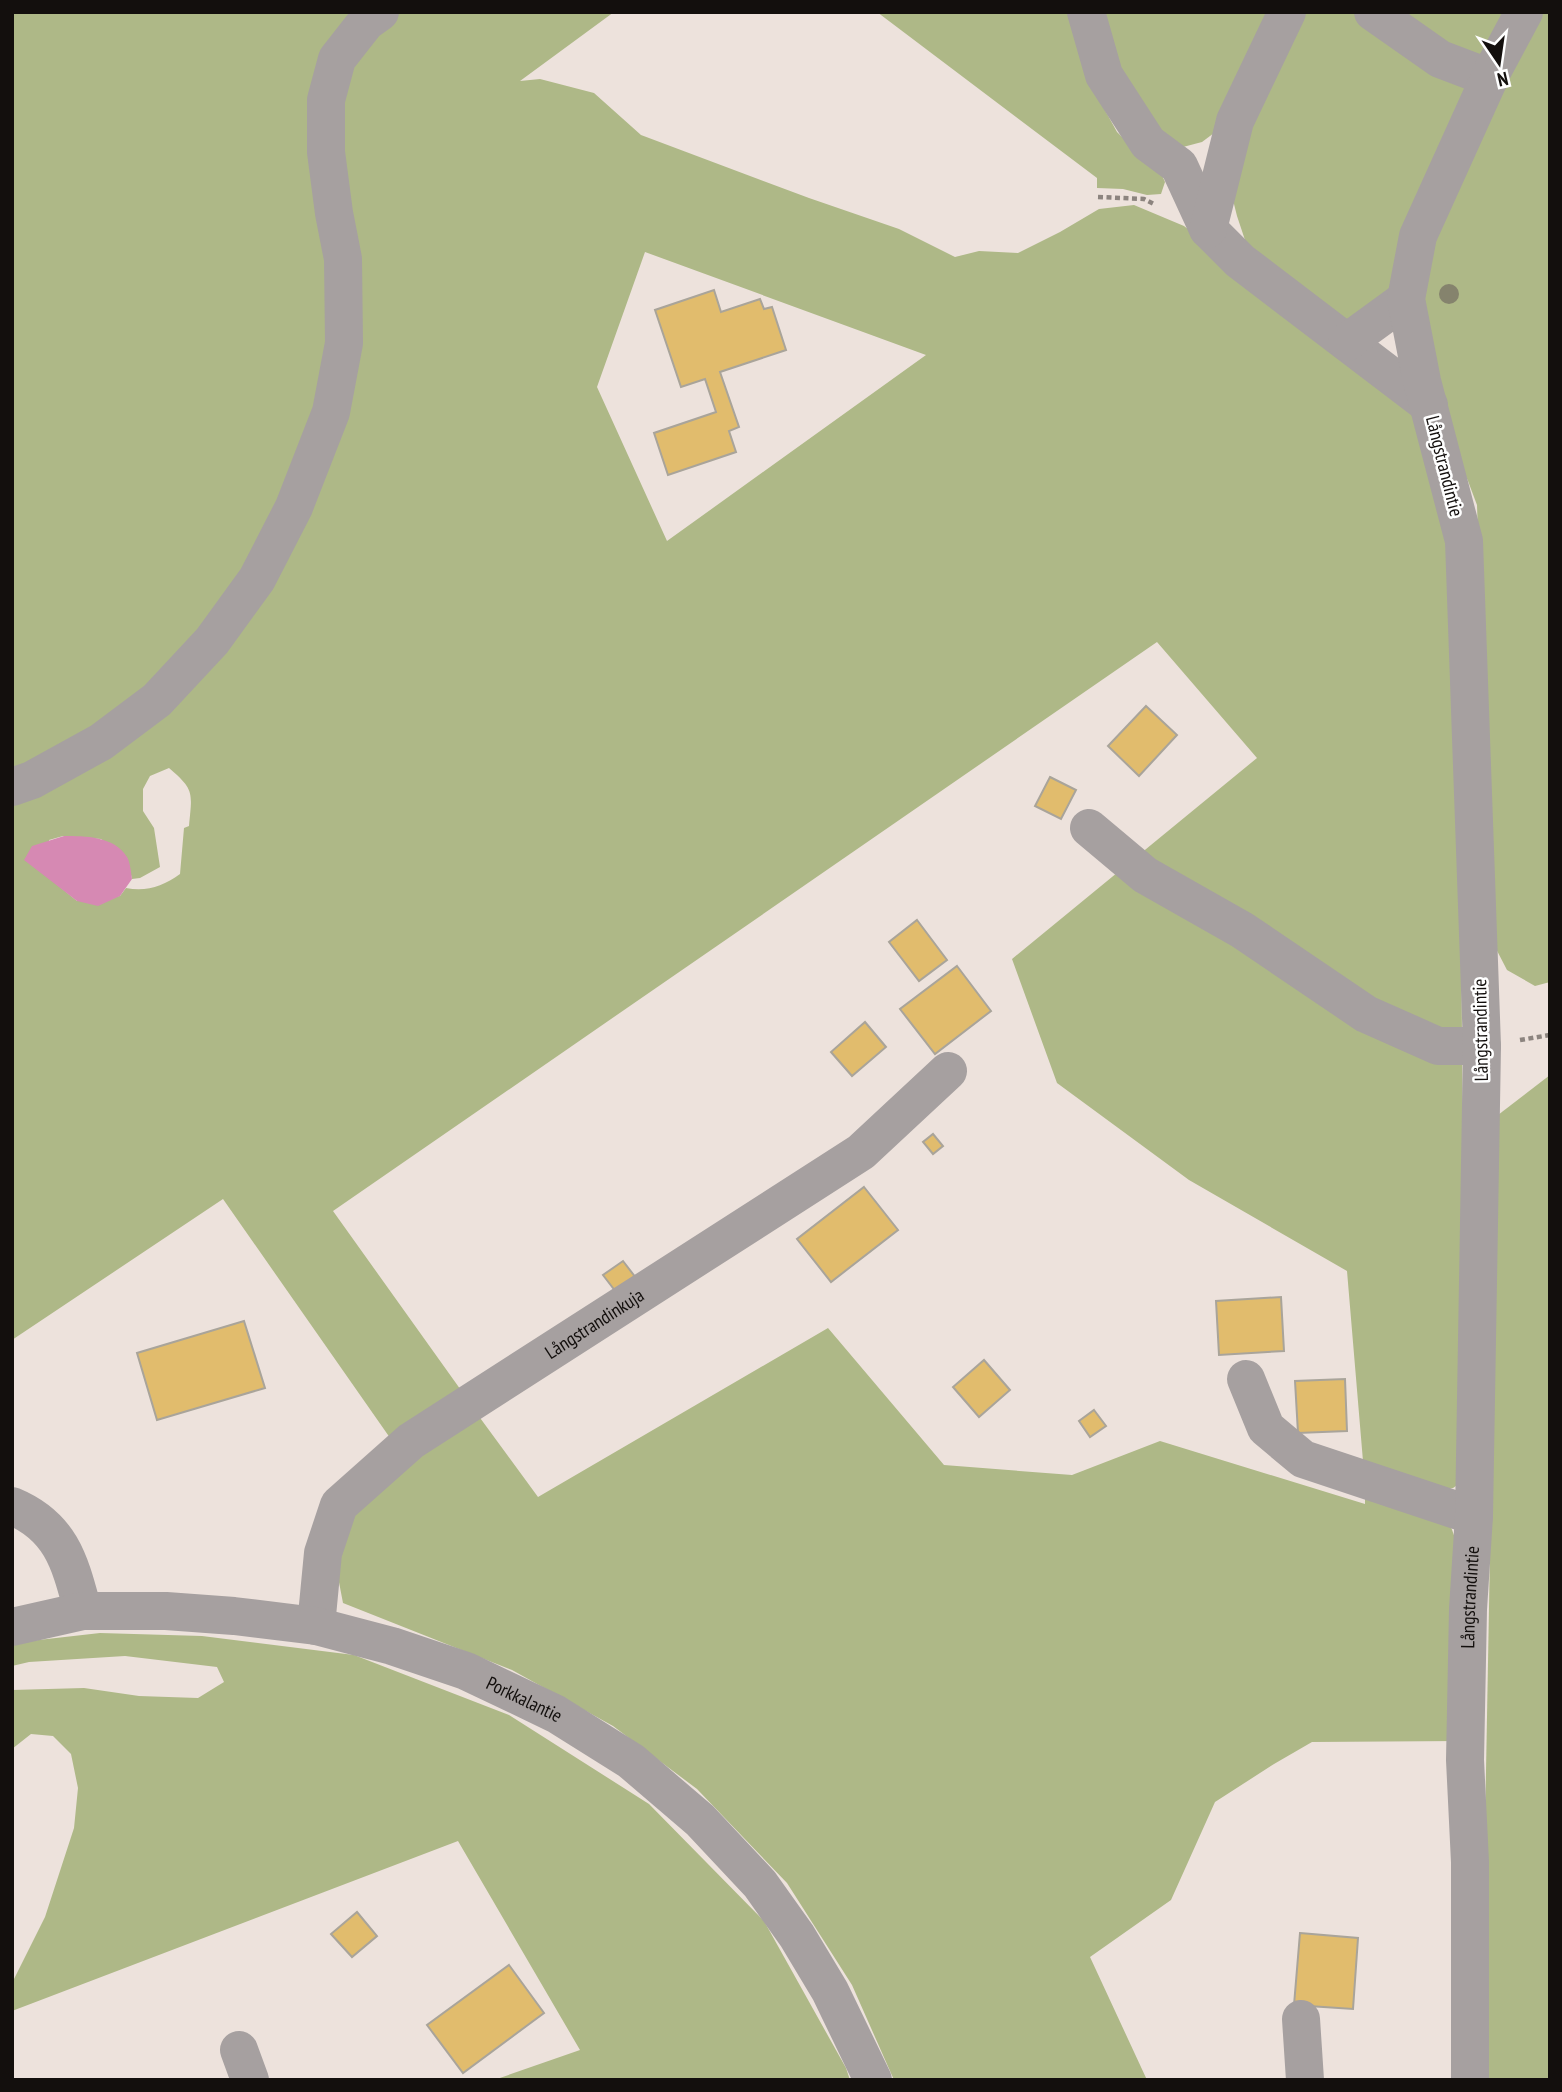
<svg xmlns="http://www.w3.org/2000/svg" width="1562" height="2092" font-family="'PT Sans Narrow',sans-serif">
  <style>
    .green { fill: #aeb887; fill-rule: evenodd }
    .water { fill: #d689b3 }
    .building { fill: #e1bc6d; stroke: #a9a49a; stroke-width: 2 }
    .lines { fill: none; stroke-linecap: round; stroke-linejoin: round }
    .path { stroke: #8c847f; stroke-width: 4.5; stroke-dasharray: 5 3.5; stroke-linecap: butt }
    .minor { stroke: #a6a0a0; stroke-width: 38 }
    .tree { fill: #85836d }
    .labels { text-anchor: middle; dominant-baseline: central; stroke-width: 5; stroke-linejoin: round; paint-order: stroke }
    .street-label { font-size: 19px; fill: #130f0d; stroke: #fff }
  </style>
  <rect width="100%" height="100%" fill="#ede2dc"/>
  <!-- green -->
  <g class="green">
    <path d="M 12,12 L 614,12 L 520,81 L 540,79 L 594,93 L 641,135 L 809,198 L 899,229 L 955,257 L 979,251 L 1018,253 L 1060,232 L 1099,209 L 1134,205 L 1184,226 L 1335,345 L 1420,417 L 1449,534 L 1459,703 L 1466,1479 L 1453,1488 L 1433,1491 L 1364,1473 L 1347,1271 L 1189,1180 L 1057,1083 L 1012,959 L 1257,758 L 1157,642 L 333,1211 L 468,1400 L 395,1445 L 223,1199 L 12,1340 ZM 645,252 L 926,355 L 667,541 L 597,387 ZM 169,768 C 195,790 192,793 189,826 L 184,828 L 180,874 C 163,886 147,892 126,888 L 120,896 L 77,901 L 55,883 L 49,840 L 63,836 L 101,839 L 127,858 L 132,879 L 140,878 L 160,867 L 154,828 L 143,811 L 143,789 L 150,776 Z"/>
    <polygon points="877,12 1072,12 1090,83 1117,132 1143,158 1160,171 1165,182 1161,194 1147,195 1123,189 1097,188 1097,178"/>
    <polygon points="1099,12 1270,12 1214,133 1202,142 1183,147 1165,143 1117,78"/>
    <polygon points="1296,12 1550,12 1550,982 1535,986 1507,970 1492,941 1477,505 1468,481 1388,303 1349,326 1247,246 1237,216 1228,180"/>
    <polygon points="1550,1075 1550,2080 1487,2080 1485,1827 1498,1115"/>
    <polygon points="828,1328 944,1465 1072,1475 1160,1441 1365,1504 1365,1491 1451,1527 1464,1563 1460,1741 1312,1742 1274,1764 1215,1802 1171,1900 1090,1957 1147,2080 894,2080 852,1985 787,1883 697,1789 613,1726 512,1670 343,1603 333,1551 377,1476 475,1411 538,1497"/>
    <polygon points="100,1633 202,1636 354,1655 509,1715 649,1804 764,1921 846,2068 850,2080 494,2080 580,2050 458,1841 12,2011 12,1983 45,1917 74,1828 78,1788 71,1754 53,1736 31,1734 12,1749 12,1690 84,1688 139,1696 198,1698 224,1682 217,1667 125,1656 29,1662 12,1666 12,1643"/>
  </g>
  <!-- water -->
  <path class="water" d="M 64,836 C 85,836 114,836 127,857 C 130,862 131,872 132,879 L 120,896 L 98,906 L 77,901 L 24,860 L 32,846 Z"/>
  <!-- building -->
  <g class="building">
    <polygon points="714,290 721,312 760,299 764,309 772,307 786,350 720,372 739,427 729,431 736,452 668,475 654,433 716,412 705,379 681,387 655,310"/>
    <polygon points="1146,706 1177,735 1139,776 1108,746"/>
    <polygon points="1050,777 1076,790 1061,819 1035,806"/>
    <polygon points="917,920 947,960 919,981 889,942"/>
    <polygon points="957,966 991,1011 935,1054 900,1009"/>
    <polygon points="865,1022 886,1047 852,1076 831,1052"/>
    <polygon points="933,1134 943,1146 933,1154 923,1142"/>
    <polygon points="864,1187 898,1230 831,1282 797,1239"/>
    <polygon points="623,1261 636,1278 616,1292 603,1275"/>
    <polygon points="1281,1297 1284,1351 1219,1355 1216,1301"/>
    <polygon points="244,1321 265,1388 157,1420 137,1353"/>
    <polygon points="984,1360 1010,1390 979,1417 953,1387"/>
    <polygon points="1345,1379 1347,1431 1298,1433 1295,1381"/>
    <polygon points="1094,1410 1106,1426 1090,1437 1079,1421"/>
    <polygon points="357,1912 377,1936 352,1957 331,1934"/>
    <polygon points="1300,1933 1358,1938 1353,2009 1294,2005"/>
    <polygon points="509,1965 544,2013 463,2073 427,2025"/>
  </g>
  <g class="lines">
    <!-- path -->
    <g class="path">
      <polyline points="1098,197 1144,199 1156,205"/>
      <polyline points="1520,1040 1550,1035"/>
    </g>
    <!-- minor -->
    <g class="minor">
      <polyline points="1086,12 1104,75 1148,143 1179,166 1208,229 1240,261 1429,405"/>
      <polyline points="1373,12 1440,59 1490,78"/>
      <polyline points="1208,229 1235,121 1287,12"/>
      <polyline points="1347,342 1406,299"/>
      <polyline points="12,787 32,780 101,742 157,700 212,641 257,579 294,507 331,412 344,343 343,259 334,213 326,152 326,100 337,59 366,22 380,12"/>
      <polyline points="1089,828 1145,875 1242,930 1366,1014 1438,1046 1482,1046"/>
      <polyline points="1246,1379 1266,1428 1303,1459 1474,1516"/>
      <path d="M 12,1506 C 62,1527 70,1563 83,1611"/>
      <path id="s1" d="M 316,1626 L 323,1553 L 339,1505 L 411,1441 L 861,1152 L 948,1071"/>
      <path id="s2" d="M 12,1627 L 83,1611 L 166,1611 L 234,1616 L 316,1626 L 392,1646 L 466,1671 L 556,1714 L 631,1761 L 700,1820 L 760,1884 L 797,1936 L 830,1991 L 873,2080"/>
      <polyline points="1301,2019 1305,2080"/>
      <polyline points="239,2050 250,2080"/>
      <path id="s3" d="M 1470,2080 L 1470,1862 L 1465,1760 L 1468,1609 L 1474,1516 L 1482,1046 L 1464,541 L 1422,381 L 1406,299 L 1418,236 L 1494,68 L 1524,12"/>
    </g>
  </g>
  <!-- trees -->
  <circle class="tree" cx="1449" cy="294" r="10"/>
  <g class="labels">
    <!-- street labels -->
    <g class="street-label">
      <text transform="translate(1445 466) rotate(76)">Långstrandintie</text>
      <text transform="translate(1480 1030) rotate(-91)">Långstrandintie</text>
      <text stroke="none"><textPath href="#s1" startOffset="438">Långstrandinkuja</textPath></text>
      <text stroke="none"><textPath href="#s3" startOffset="483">Långstrandintie</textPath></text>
      <text stroke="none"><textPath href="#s2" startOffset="528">Porkkalantie</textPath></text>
    </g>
  </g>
  <!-- border -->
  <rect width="1562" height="2092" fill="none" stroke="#130f0d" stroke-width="28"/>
  <!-- north arrow -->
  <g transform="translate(1499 63) rotate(167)" stroke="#ffffff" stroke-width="5" paint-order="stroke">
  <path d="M0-5L12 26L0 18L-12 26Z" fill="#130f0d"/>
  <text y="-10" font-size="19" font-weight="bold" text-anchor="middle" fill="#130f0d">N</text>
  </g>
</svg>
